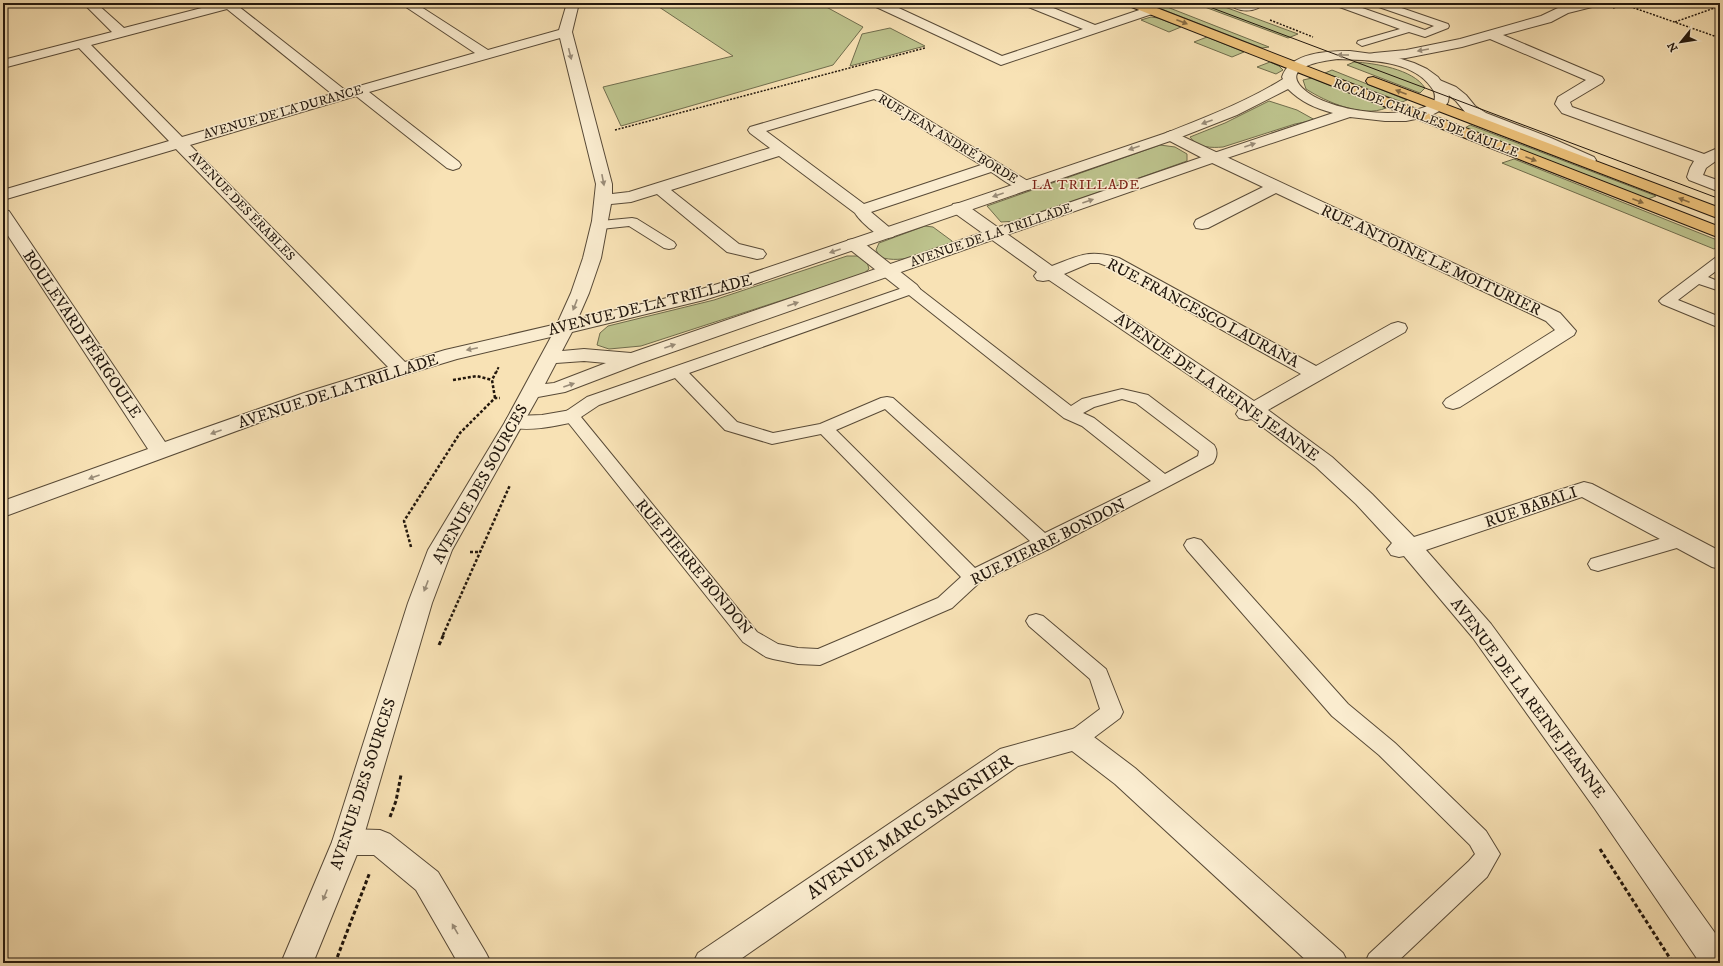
<svg xmlns="http://www.w3.org/2000/svg" width="1723" height="966" font-family="'IM FELL DW Pica',serif">
  <style>
    .green { fill: #bdc38d; stroke: #706d4d }
    .lines { fill: none; stroke-linecap: round; stroke-linejoin: round }
    .service-casing { stroke: #584a37; stroke-width: 2 }
    .minor-casing { stroke: #584a37; stroke-width: 2 }
    .tertiary-casing { stroke: #584a37; stroke-width: 2 }
    .primary-casing { stroke: #22170d; stroke-width: 2 }
    .path-far3 { stroke: #22170d; stroke-width: 1.5; stroke-dasharray: 2 1.5; stroke-linecap: butt }
    .path-far2 { stroke: #22170d; stroke-width: 2; stroke-dasharray: 2.5 1.5; stroke-linecap: butt }
    .path-far1 { stroke: #22170d; stroke-width: 2.5; stroke-dasharray: 3 2; stroke-linecap: butt }
    .path { stroke: #22170d; stroke-width: 3; stroke-dasharray: 4 2.5; stroke-linecap: butt }
    .service { fill: #faeccf; fill-rule: evenodd }
    .minor { fill: #faeccf; fill-rule: evenodd }
    .tertiary { fill: #faeccf; fill-rule: evenodd }
    .primary { fill: #ecc17a; fill-rule: evenodd }
    .tram { stroke: #22170d; stroke-width: 1 }
    .oneway { fill: #876c44 }
    .oneway2 { fill: #998c78 }
    .labels { text-anchor: middle; dominant-baseline: central; stroke-width: 3; stroke-linejoin: round; paint-order: stroke }
    .far-street-label { font-size: 13px; fill: #22170d; stroke: #faeccf }
    .far-neighbourhood-label { font-size: 14px; letter-spacing: 1px; fill: #7a1f14; stroke: #faeccf }
    .street-label { font-size: 16px; fill: #22170d; stroke: #faeccf }
    .near-street-label { font-size: 19px; fill: #22170d; stroke: #faeccf }
  </style>
  <rect width="100%" height="100%" fill="#f8e2b5"/>
  <filter id="stains"><feTurbulence type="fractalNoise" baseFrequency=".005" numOctaves="4"/><feColorMatrix values="0 0 0 0 .2 0 0 0 0 .09 0 0 0 0 .02 0 0 0 .5 -.17"/></filter>
  <radialGradient id="worn" r=".72"><stop offset=".6" stop-color="#630" stop-opacity="0"/><stop offset="1" stop-color="#630" stop-opacity=".3"/></radialGradient>
  <!-- green -->
  <g class="green">
    <polygon points="653,3 819,3 863,27 833,65 621,126 603,87 733,56"/>
    <polygon points="1146,3 1157,3 1269,47 1262,48"/>
    <polygon points="1194,3 1214,3 1298,34 1288,38"/>
    <polygon points="1151,17 1158,18 1181,27 1169,32 1141,20"/>
    <polygon points="890,28 925,46 850,66 862,34"/>
    <polygon points="1207,37 1244,52 1232,57 1194,42"/>
    <polygon points="1270,62 1279,66 1283,70 1276,74 1257,67"/>
    <path d="M 1354,62 C 1374,63 1413,69 1425,88 L 1420,93 L 1347,65 Z"/>
    <polygon points="1332,70 1407,100 1402,102 1325,73"/>
    <path d="M 1312,78 L 1386,108 C 1363,118 1326,102 1306,89 L 1303,80 Z"/>
    <path d="M 1269,101 L 1297,110 L 1315,120 L 1295,124 L 1223,147 C 1212,148 1197,148 1190,137 L 1225,123 Z"/>
    <polygon points="1470,125 1656,196 1648,199 1465,128"/>
    <polygon points="1160,145 1175,147 1187,154 1187,161 1017,221 1001,222 987,206"/>
    <polygon points="1514,159 1717,240 1720,245 1714,249 1502,163"/>
    <path d="M 925,226 L 933,227 L 952,241 L 952,243 C 930,251 903,265 880,257 L 876,250 L 879,243 Z"/>
    <polygon points="847,256 859,256 867,262 869,269 863,274 641,346 609,349 597,345 600,333 608,326 714,300"/>
  </g>
  <g class="lines">
    <defs>
      <g id="service">
        <polygon points="88,3 106,3 105,5 92,8 88,7 87,5"/>
        <polygon points="1333,3 1348,3 1425,30 1434,26 1373,5 1372,3 1387,3 1448,24 1449,26 1448,28 1425,37 1409,32 1362,46 1357,43 1358,41 1400,29 1334,5"/>
        <polygon points="632,218 637,219 674,242 676,245 674,248 669,249 664,248 629,226 601,229 596,228 594,225 596,222 601,221"/>
        <polygon points="1720,257 1720,268 1708,277 1720,282 1720,291 1699,284 1678,300 1720,317 1720,328 1662,304 1659,301 1662,298 1715,258"/>
        <path d="M 911,285 L 916,286 L 1071,406 L 1082,399 L 1122,389 L 1148,395 L 1214,445 C 1218,451 1217,457 1213,463 L 1051,548 L 980,582 L 952,608 L 820,665 L 798,664 L 773,659 L 766,657 L 743,642 L 563,416 L 565,412 L 587,397 ZM 909,295 L 1064,418 L 1082,426 L 1151,481 L 1045,533 L 893,398 L 887,397 L 881,398 L 820,424 L 773,433 L 737,422 L 689,373 ZM 675,378 L 725,430 L 772,444 L 821,434 L 961,577 L 938,598 L 818,649 L 798,648 L 778,644 L 757,632 L 581,417 L 599,405 ZM 1122,399 L 1136,403 L 1199,451 L 1198,456 L 1165,474 L 1094,418 L 1083,413 L 1094,407 ZM 885,409 L 1030,541 L 975,568 L 836,430 Z"/>
        <polygon points="1680,533 1687,535 1689,540 1687,545 1598,571 1591,569 1588,564 1591,559"/>
        <polygon points="1194,538 1201,540 1348,704 1395,743 1486,831 1500,854 1487,877 1396,963 1365,963 1369,954 1469,861 1475,854 1470,845 1379,755 1332,716 1187,550 1184,545 1187,540"/>
        <polygon points="1036,614 1043,616 1106,669 1123,712 1120,718 1084,745 1076,748 1068,745 1065,739 1068,733 1100,709 1090,679 1029,626 1026,621 1029,616"/>
      </g>
      <g id="minor">
        <path d="M 83,3 L 96,3 L 124,28 L 221,3 L 242,3 L 238,6 L 345,90 L 475,53 L 400,3 L 415,3 L 488,50 L 559,30 L 567,3 L 579,3 L 572,32 L 612,184 L 612,194 L 629,192 L 770,148 L 750,133 L 748,130 L 750,127 L 876,90 L 881,91 L 1031,183 L 1033,186 L 1031,189 C 1017,193 1003,179 991,172 L 871,212 L 896,233 L 893,237 C 892,237 887,238 887,238 C 878,238 859,220 855,213 L 779,156 L 671,190 L 739,244 L 763,250 L 766,254 L 763,258 L 757,259 L 727,252 L 657,194 L 631,202 L 611,204 L 601,258 L 589,293 L 572,332 L 457,359 L 318,401 L 3,517 L 3,501 L 148,449 L 3,228 L 3,210 L 9,211 L 165,442 L 304,393 L 388,367 L 176,149 L 3,200 L 3,190 L 169,141 L 79,48 L 3,68 L 3,60 L 112,32 ZM 227,9 L 332,94 L 182,137 L 91,45 ZM 560,38 L 596,184 L 592,221 L 583,258 L 571,293 L 557,324 L 445,350 L 405,362 L 190,145 L 356,96 L 447,168 L 453,170 L 459,168 L 461,165 L 459,162 L 369,92 ZM 874,99 L 981,165 L 864,204 L 766,131 Z"/>
        <polygon points="872,3 888,3 1002,56 1083,29 1026,6 1024,3 1041,3 1095,25 1151,6 1155,7 1157,10 1155,13 1001,65 874,6"/>
        <path d="M 1229,3 L 1264,3 C 1257,13 1236,13 1229,3 Z"/>
        <polygon points="1577,3 1598,3 1596,6 1568,13 1551,22 1503,35 1602,77 1604,80 1602,83 1570,102 1572,107 1704,154 1720,147 1720,158 1706,168 1703,175 1720,181 1720,192 1689,180 1687,177 1690,168 1694,161 1562,113 1555,104 1558,97 1586,80 1490,39 1462,47 1406,58 1374,61 1369,60 1367,57 1369,54 1374,53 1406,50 1460,39 1541,16 1560,7"/>
        <polygon points="1437,79 1456,87 1466,95 1475,106 1486,113 1551,138 1594,157 1596,160 1594,163 1588,165 1582,163 1541,144 1476,119 1465,112 1456,101 1446,93 1432,86 1430,83 1432,80"/>
        <polygon points="1171,131 1560,313 1576,331 1574,335 1460,407 1453,409 1446,407 1443,403 1446,399 1555,330 1546,321 1276,193 1208,228 1202,229 1196,228 1194,224 1196,220 1263,187 1208,161 1166,139 1163,136 1166,133"/>
        <path d="M 959,203 L 965,204 L 1052,266 C 1081,255 1089,249 1119,258 L 1316,366 L 1391,324 L 1398,322 L 1405,324 L 1407,328 L 1405,332 L 1268,410 L 1332,457 L 1372,494 L 1414,537 L 1584,482 L 1592,484 L 1720,551 L 1720,569 L 1712,567 L 1582,497 L 1426,550 L 1491,624 L 1615,793 L 1720,940 L 1720,963 L 1700,963 L 1595,809 L 1473,638 L 1404,556 L 1399,557 L 1391,555 L 1387,549 L 1392,543 L 1356,504 L 1316,467 L 1252,419 L 1246,420 L 1239,418 L 1236,414 L 1239,409 L 1049,280 L 1043,281 L 1037,280 L 1034,276 L 1037,272 L 953,212 L 951,208 L 953,204 ZM 1090,263 L 1099,263 L 1107,266 L 1301,374 L 1254,401 L 1064,274 Z"/>
        <polygon points="854,239 860,240 917,285 920,289 917,293 911,294 905,293 848,248 845,244 848,240"/>
        <path d="M 571,410 L 578,411 L 581,416 L 578,421 C 557,426 530,432 508,427 L 505,422 L 508,417 L 515,416 L 542,415 Z"/>
        <polygon points="1076,728 1086,731 1135,768 1343,953 1348,963 1309,963 1115,784 1072,751 1018,766 735,963 693,963 698,953 1000,749"/>
        <polygon points="347,829 380,830 390,834 438,872 486,953 491,963 458,963 416,890 374,855 347,855 337,851 332,842 337,833"/>
      </g>
      <path id="tertiary" d="M 1350,51 L 1395,57 L 1414,63 L 1427,69 L 1438,77 L 1447,90 L 1449,96 L 1448,102 L 1443,109 L 1430,116 L 1406,121 L 1385,121 L 1350,117 L 1218,161 L 641,363 L 565,392 L 538,397 L 452,550 L 432,603 L 362,842 L 313,963 L 281,963 L 332,842 L 408,603 L 428,550 L 505,422 L 558,324 L 692,292 L 740,277 L 1166,133 C 1206,117 1246,102 1283,79 L 1282,77 C 1290,52 1328,51 1350,51 ZM 1338,59 C 1368,60 1412,60 1431,87 C 1435,92 1436,96 1434,102 C 1406,122 1334,112 1307,92 C 1276,68 1320,61 1338,59 ZM 1288,89 C 1301,102 1315,108 1333,113 L 1208,155 L 631,353 L 584,349 L 562,351 L 572,332 L 704,300 L 752,285 L 1176,139 L 1237,115 ZM 584,361 L 606,363 L 554,383 L 545,384 L 556,363 Z"/>
      <g id="primary">
        <polygon points="1127,3 1144,3 1720,227 1720,238 1129,6"/>
        <polygon points="1373,77 1720,208 1720,219 1368,84 1366,81 1368,78"/>
      </g>
    </defs>
    <!-- service casing -->
    <use href="#service" class="service-casing"/>
    <!-- minor casing -->
    <use href="#minor" class="minor-casing"/>
    <!-- tertiary casing -->
    <use href="#tertiary" class="tertiary-casing"/>
    <!-- primary casing -->
    <use href="#primary" class="primary-casing"/>
    <!-- path-far3 -->
    <g class="path-far3">
      <polyline points="1091,3 1098,6"/>
      <polyline points="1620,3 1720,38"/>
      <polyline points="1613,8 1632,3"/>
      <polyline points="1270,20 1313,37"/>
      <polyline points="1675,22 1720,6"/>
      <polyline points="615,130 925,48"/>
    </g>
    <!-- path-far2 -->
    <polyline class="path-far2" points="496,373 499,366"/>
    <!-- path-far1 -->
    <g class="path-far1">
      <polyline points="453,380 477,376 492,380"/>
      <polyline points="495,398 492,380 496,372"/>
      <polyline points="411,547 404,521 460,433 495,398 500,398"/>
      <polyline points="470,552 479,552"/>
      <polyline points="443,635 510,485"/>
    </g>
    <!-- path -->
    <g class="path">
      <polyline points="439,645 444,634"/>
      <polyline points="390,817 396,801 401,775"/>
      <polyline points="1600,849 1673,963"/>
      <polyline points="262,963 264,957"/>
      <polyline points="335,963 370,872"/>
    </g>
    <!-- service -->
    <use href="#service" class="service"/>
    <!-- minor -->
    <use href="#minor" class="minor"/>
    <!-- tertiary -->
    <use href="#tertiary" class="tertiary"/>
    <!-- primary -->
    <use href="#primary" class="primary"/>
    <!-- tram -->
    <polyline class="tram" points="1199,3 1720,199"/>
  </g>
  <!-- one-way arrows -->
  <defs><path id="oneway-solid" d="M-6-.8H1V-3.2L6.5 0L1 3.2V.8H-6Z"/></defs>
  <g class="oneway">
    <use href="#oneway-solid" transform="translate(1182 22) rotate(21)"/>
    <use href="#oneway-solid" transform="translate(1401 92) rotate(-159)"/>
    <use href="#oneway-solid" transform="translate(1531 159) rotate(21)"/>
    <use href="#oneway-solid" transform="translate(1684 200) rotate(-159)"/>
    <use href="#oneway-solid" transform="translate(1638 201) rotate(21)"/>
  </g>
  <g class="oneway2">
    <use href="#oneway-solid" transform="translate(1423 50) rotate(170)"/>
    <use href="#oneway-solid" transform="translate(570 54) rotate(76)"/>
    <use href="#oneway-solid" transform="translate(1343 55) rotate(-180)"/>
    <use href="#oneway-solid" transform="translate(1207 122) rotate(160)"/>
    <use href="#oneway-solid" transform="translate(1250 145) rotate(-19)"/>
    <use href="#oneway-solid" transform="translate(1134 148) rotate(161)"/>
    <use href="#oneway-solid" transform="translate(603 180) rotate(79)"/>
    <use href="#oneway-solid" transform="translate(998 195) rotate(161)"/>
    <use href="#oneway-solid" transform="translate(1088 201) rotate(-19)"/>
    <use href="#oneway-solid" transform="translate(835 251) rotate(161)"/>
    <use href="#oneway-solid" transform="translate(793 304) rotate(-19)"/>
    <use href="#oneway-solid" transform="translate(575 305) rotate(111)"/>
    <use href="#oneway-solid" transform="translate(670 346) rotate(-19)"/>
    <use href="#oneway-solid" transform="translate(472 349) rotate(168)"/>
    <use href="#oneway-solid" transform="translate(569 385) rotate(-19)"/>
    <use href="#oneway-solid" transform="translate(216 432) rotate(160)"/>
    <use href="#oneway-solid" transform="translate(94 477) rotate(160)"/>
    <use href="#oneway-solid" transform="translate(426 586) rotate(111)"/>
    <use href="#oneway-solid" transform="translate(325 895) rotate(112)"/>
    <use href="#oneway-solid" transform="translate(455 929) rotate(-120)"/>
  </g>
  <g class="labels">
    <!-- far-street labels -->
    <g class="far-street-label">
      <text transform="translate(283 112) rotate(-16)">AVENUE DE LA DURANCE</text>
      <text transform="translate(1426 118) rotate(21)">ROCADE CHARLES DE GAULLE</text>
      <text transform="translate(948 139) rotate(31)">RUE JEAN ANDRÉ BORDE</text>
      <text transform="translate(242 206) rotate(46)">AVENUE DES ÉRABLES</text>
      <text transform="translate(991 235) rotate(-19)">AVENUE DE LA TRILLADE</text>
    </g>
    <!-- far-neighbourhood labels -->
    <g class="far-neighbourhood-label">
      <text x="1086" y="185">LA TRILLADE</text>
    </g>
    <!-- street labels -->
    <g class="street-label">
      <text transform="translate(1431 260) rotate(25)">RUE ANTOINE LE MOITURIER</text>
      <text transform="translate(650 305) rotate(-14)">AVENUE DE LA TRILLADE</text>
      <text transform="translate(1203 313) rotate(28)">RUE FRANCESCO LAURANA</text>
      <text transform="translate(82 334) rotate(56)">BOULEVARD FÉRIGOULE</text>
      <text transform="translate(1217 387) rotate(35)">AVENUE DE LA REINE JEANNE</text>
      <text transform="translate(338 391) rotate(-18)">AVENUE DE LA TRILLADE</text>
      <text transform="translate(480 484) rotate(-61)">AVENUE DES SOURCES</text>
      <text transform="translate(1531 507) rotate(-19)">RUE BABALI</text>
      <text transform="translate(1048 542) rotate(-27)">RUE PIERRE BONDON</text>
      <text transform="translate(694 567) rotate(50)">RUE PIERRE BONDON</text>
      <text transform="translate(1528 698) rotate(53)">AVENUE DE LA REINE JEANNE</text>
      <text transform="translate(363 784) rotate(-72)">AVENUE DES SOURCES</text>
    </g>
    <!-- near-street labels -->
    <g class="near-street-label">
      <text transform="translate(910 827) rotate(-34)">AVENUE MARC SANGNIER</text>
    </g>
  </g>
  <!-- margin -->
  <rect width="1723" height="966" fill="none" stroke="#f8e2b5" stroke-width="16"/>
  <rect x="4" y="4" width="1715" height="958" fill="none" stroke="#22170d" stroke-width="2"/>
  <rect x="8" y="8" width="1707" height="950" fill="none" stroke="#22170d"/>
  <!-- north arrow -->
  <g transform="translate(1681 42) rotate(240)" stroke="#faeccf" stroke-width="3" paint-order="stroke">
  <path d="M0-3L7 15L0 10L-7 15Z" fill="#22170d"/>
  <text y="-6" font-size="11" font-weight="bold" text-anchor="middle" fill="#22170d">N</text>
  </g>
  <rect width="100%" height="100%" filter="url(#stains)"/>
  <rect width="100%" height="100%" fill="url(#worn)"/>
</svg>
